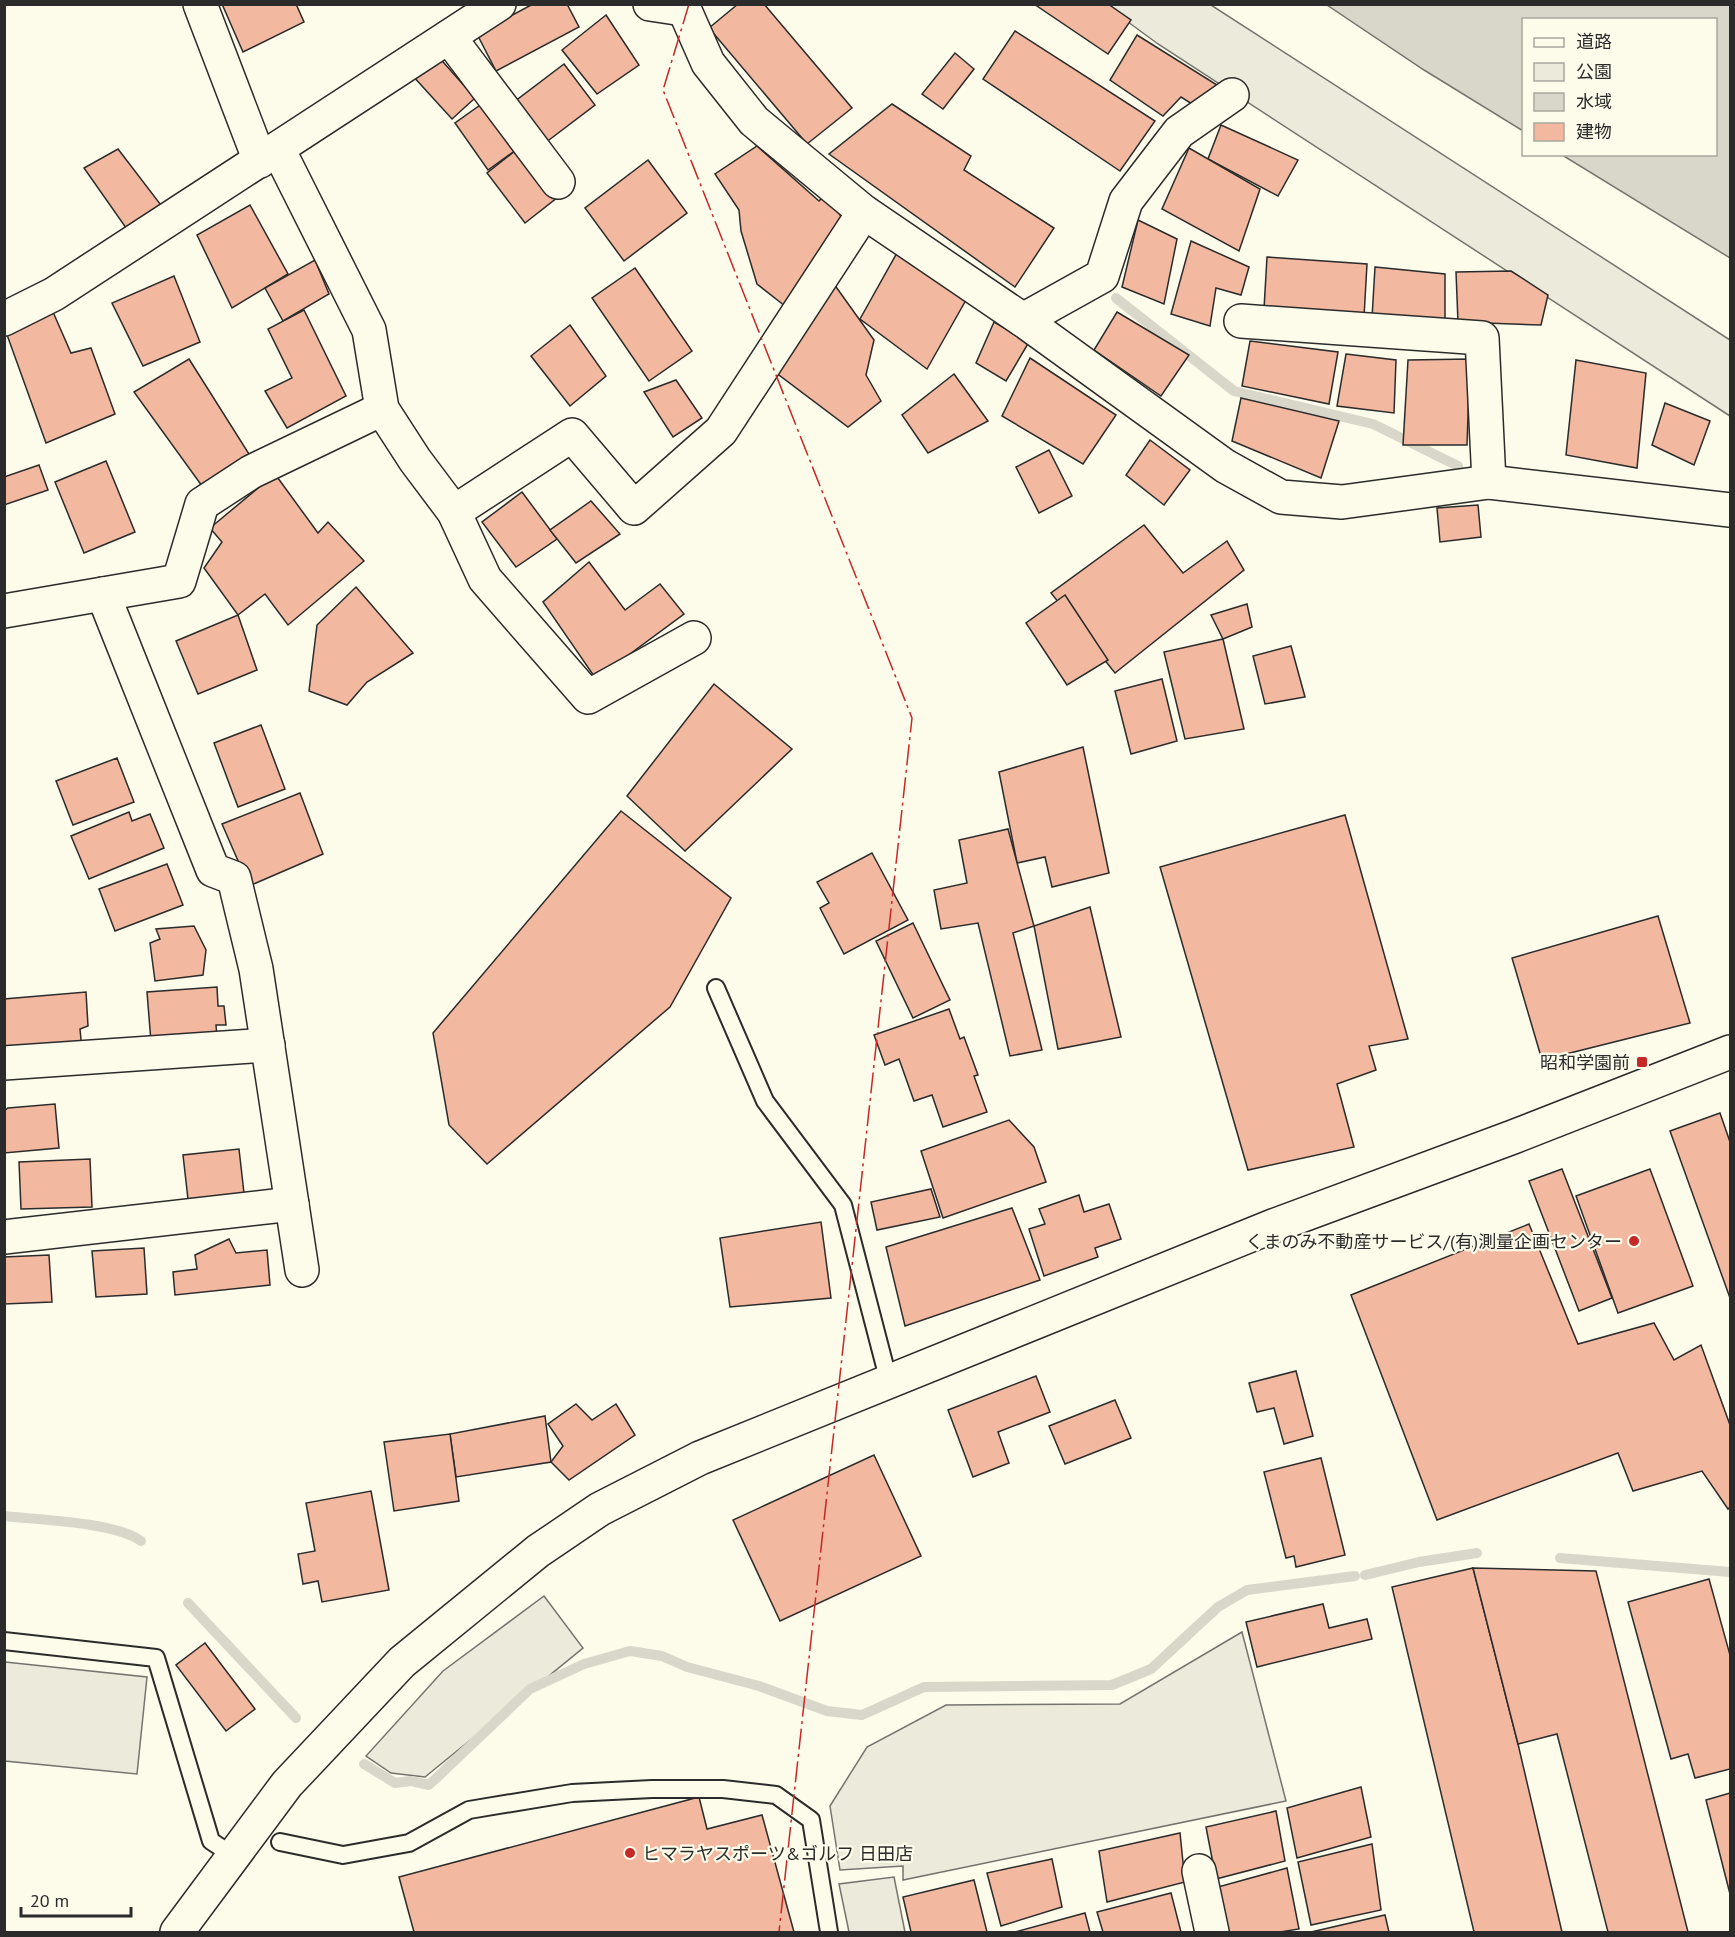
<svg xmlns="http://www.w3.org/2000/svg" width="1735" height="1937" font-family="'PT Sans','Noto Sans JP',sans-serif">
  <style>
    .green { fill: #ecebdb; stroke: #74746e; stroke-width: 1.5 }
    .water { fill: #d8d7c9; stroke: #74746e; stroke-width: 1.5 }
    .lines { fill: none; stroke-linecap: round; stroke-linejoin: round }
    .stream { stroke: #d8d7c9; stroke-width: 10 }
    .building { fill: #f2b8a0; stroke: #2b2b2b; stroke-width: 1.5 }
    .service-casing { stroke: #2b2b2b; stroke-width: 20 }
    .minor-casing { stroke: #2b2b2b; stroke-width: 36 }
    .tertiary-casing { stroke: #2b2b2b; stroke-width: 36 }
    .service { stroke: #fdfbea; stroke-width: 16 }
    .minor { stroke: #fdfbea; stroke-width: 33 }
    .tertiary { stroke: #fdfbea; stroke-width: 33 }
    .power { stroke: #c62828; stroke-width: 1.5; stroke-dasharray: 21 4.5 3 4.5; stroke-linecap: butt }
    .poi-dot { fill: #c62828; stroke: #fdfbea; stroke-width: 2 }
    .labels { text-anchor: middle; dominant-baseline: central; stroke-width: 4.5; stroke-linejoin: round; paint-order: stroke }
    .poi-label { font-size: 18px; fill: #2b2b2b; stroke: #fdfbea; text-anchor: end }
  </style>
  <rect width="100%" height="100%" fill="#fdfbea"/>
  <!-- green -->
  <g class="green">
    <polygon points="1105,5 1211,5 1730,340 1730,416 1158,44"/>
    <polygon points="544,1596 583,1648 425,1777 391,1773 366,1756 443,1671"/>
    <polygon points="1242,1632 1286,1801 903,1880 903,1866 840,1870 830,1806 867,1747 946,1705 1120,1704"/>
    <polygon points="5,1662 147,1677 137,1774 5,1761"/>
    <polygon points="894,1877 905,1932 849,1932 839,1884"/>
  </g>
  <!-- water -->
  <polygon class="water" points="1327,5 1730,5 1730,258 1562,155 1716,154 1716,20 1524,20 1523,131 1424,70"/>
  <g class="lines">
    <!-- stream -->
    <g class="stream">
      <polyline points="1116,298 1234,391 1373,424 1458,466"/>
      <path d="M 4,1516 C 39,1520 116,1522 141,1541"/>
      <polyline points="1560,1558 1730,1572"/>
      <polyline points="1365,1575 1419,1562 1477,1553"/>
      <polyline points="188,1603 296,1718"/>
      <polyline points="364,1764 395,1783 411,1781 429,1785 530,1689 584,1664 630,1651 662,1656 687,1667 759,1686 827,1711 862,1715 924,1687 1112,1685 1151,1669 1218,1607 1247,1590 1355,1576"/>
    </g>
  </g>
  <!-- building -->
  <g class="building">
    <polygon points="222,4 296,4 304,22 243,52"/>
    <polygon points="533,4 567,4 579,27 496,71 477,34"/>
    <polygon points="738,4 764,4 852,108 807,144 709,28"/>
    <polygon points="1034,4 1108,4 1131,20 1108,54"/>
    <polygon points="606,15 639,65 597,94 562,50"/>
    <polygon points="1015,31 1155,121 1120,171 983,79"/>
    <polygon points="1137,35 1217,85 1200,109 1181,97 1163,116 1110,80"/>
    <polygon points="955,53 974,69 943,109 922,94"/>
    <polygon points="436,54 475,98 452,119 412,75"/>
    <polygon points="564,64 595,105 545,143 514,102"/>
    <polygon points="483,103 516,150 488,170 455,123"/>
    <polygon points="892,104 971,156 964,170 1054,228 1015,287 829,154"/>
    <polygon points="1221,125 1298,160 1278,196 1208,159"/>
    <polygon points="757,146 819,201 825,195 843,219 785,306 757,284 741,231 739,210 715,174"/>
    <polygon points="520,147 558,197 525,223 487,173"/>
    <polygon points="1189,148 1260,189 1239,251 1162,209"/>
    <polygon points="118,149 164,209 131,235 84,168"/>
    <polygon points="648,160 687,213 624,261 585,208"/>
    <polygon points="250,205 288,274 232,308 197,235"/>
    <polygon points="1138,220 1177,239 1164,304 1122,287"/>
    <polygon points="1191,241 1249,267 1241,295 1216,288 1210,326 1171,314"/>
    <polygon points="898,251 966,300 927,369 860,319"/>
    <polygon points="1267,257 1367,264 1364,317 1264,309"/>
    <polygon points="315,260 329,294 283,321 265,288"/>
    <polygon points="1375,267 1445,274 1445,325 1372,318"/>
    <polygon points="635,268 692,351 649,381 592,298"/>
    <polygon points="1511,271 1548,295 1541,325 1458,322 1456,272"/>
    <polygon points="174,276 200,342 143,366 112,303"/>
    <polygon points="834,284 874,340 866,375 881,401 848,427 775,372"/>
    <polygon points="304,310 346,396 287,428 265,391 292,378 268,329"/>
    <polygon points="53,312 71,353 91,348 115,414 46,443 6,332"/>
    <polygon points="1117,312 1189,355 1161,396 1094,350"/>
    <polygon points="994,322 1029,342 1006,381 976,363"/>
    <polygon points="570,325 606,376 570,406 531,356"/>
    <polygon points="1250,341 1338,352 1329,404 1242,386"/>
    <polygon points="1346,354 1396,360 1394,413 1337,406"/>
    <polygon points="1030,358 1116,415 1083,464 1002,416"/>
    <polygon points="189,359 249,454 202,486 134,392"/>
    <polygon points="1470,359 1467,445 1403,445 1408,360"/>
    <polygon points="1576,360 1646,373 1637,468 1566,455"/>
    <polygon points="954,374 988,421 928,453 902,415"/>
    <polygon points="676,380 702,418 673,437 644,392"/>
    <polygon points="1241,398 1339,421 1321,478 1232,441"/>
    <polygon points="1665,403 1710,421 1694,465 1652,445"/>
    <polygon points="1150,440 1190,470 1164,505 1126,475"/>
    <polygon points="1049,450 1072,496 1039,513 1016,467"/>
    <polygon points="106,461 135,532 84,553 55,482"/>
    <polygon points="39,465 48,490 4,505 4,477"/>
    <polygon points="275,474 318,533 328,522 364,561 288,625 265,594 238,615 204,568 222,542 210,528"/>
    <polygon points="522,492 557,539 516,567 482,522"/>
    <polygon points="591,501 620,534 576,563 550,530"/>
    <polygon points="1478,505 1481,537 1440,542 1437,508"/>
    <polygon points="1144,525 1183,573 1227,541 1244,570 1115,673 1051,593"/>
    <polygon points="589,562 625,610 660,584 684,614 596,679 543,602"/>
    <polygon points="356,587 413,653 367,682 347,705 309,691 317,625"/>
    <polygon points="1065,595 1108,660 1067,685 1026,623"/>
    <polygon points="1247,604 1252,627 1223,639 1211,615"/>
    <polygon points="238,615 257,670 198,694 176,641"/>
    <polygon points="1223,639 1244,729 1185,739 1164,652"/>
    <polygon points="1291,646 1305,697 1265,704 1253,656"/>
    <polygon points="1162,679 1177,741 1131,754 1115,691"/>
    <polygon points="714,684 792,749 685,851 627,796"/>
    <polygon points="261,725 285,789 238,807 214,743"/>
    <polygon points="1083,747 1109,873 1052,887 1045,857 1017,863 999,772"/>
    <polygon points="117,758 134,802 73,825 56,781"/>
    <polygon points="300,793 323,854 249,886 222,824"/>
    <polygon points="621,811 731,898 670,1007 487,1164 449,1125 433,1033"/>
    <polygon points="129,812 132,821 150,814 164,848 89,879 71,836"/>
    <polygon points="1345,815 1408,1039 1369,1046 1376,1070 1337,1084 1354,1147 1248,1170 1160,867"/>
    <polygon points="1008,829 1034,926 1013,933 1042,1050 1010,1056 978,923 941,929 934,890 967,883 959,840"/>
    <polygon points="872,853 908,920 844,954 820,908 829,903 817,882"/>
    <polygon points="167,864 183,905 115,931 99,889"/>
    <polygon points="1090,907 1121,1037 1058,1049 1034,926"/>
    <polygon points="1658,916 1690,1023 1542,1060 1512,958"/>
    <polygon points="913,923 950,1000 913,1018 876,941"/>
    <polygon points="194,926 206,950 203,975 155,981 150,943 160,939 156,929"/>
    <polygon points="217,987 218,1006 224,1006 226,1025 216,1025 217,1037 151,1042 147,992"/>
    <polygon points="86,992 88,1026 80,1029 82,1050 4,1055 4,999"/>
    <polygon points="949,1009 960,1039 964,1037 978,1075 974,1076 987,1112 943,1127 932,1095 914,1101 899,1059 885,1065 874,1035"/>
    <polygon points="55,1104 59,1148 4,1153 4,1111 8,1108"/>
    <polygon points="1720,1113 1730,1142 1730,1298 1670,1131"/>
    <polygon points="1009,1120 1034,1147 1046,1182 943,1218 921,1151"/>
    <polygon points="239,1149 245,1202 189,1208 183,1155"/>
    <polygon points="90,1159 92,1207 21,1209 19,1162"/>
    <polygon points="1562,1169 1612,1298 1579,1311 1529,1181"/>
    <polygon points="1650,1169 1693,1286 1618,1313 1576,1196"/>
    <polygon points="931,1189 940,1217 877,1230 871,1202"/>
    <polygon points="1079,1195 1084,1212 1109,1204 1121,1239 1095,1248 1098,1257 1044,1276 1029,1229 1045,1224 1039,1209"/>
    <polygon points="1012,1208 1040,1280 905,1326 886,1247"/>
    <polygon points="821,1222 831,1298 730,1307 720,1238"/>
    <polygon points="1529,1224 1578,1344 1654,1323 1674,1360 1701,1345 1730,1425 1730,1507 1728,1509 1702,1471 1633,1491 1618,1453 1437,1520 1351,1295"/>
    <polygon points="229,1239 236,1253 267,1250 270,1285 175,1295 173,1272 197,1269 195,1255"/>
    <polygon points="144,1248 147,1294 96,1297 92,1251"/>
    <polygon points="49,1255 52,1302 4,1304 4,1257"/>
    <polygon points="1296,1371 1313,1436 1284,1444 1274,1408 1257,1412 1249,1383"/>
    <polygon points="1036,1376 1050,1412 998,1432 1009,1463 973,1477 948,1410"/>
    <polygon points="1115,1400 1131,1438 1065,1464 1049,1426"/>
    <polygon points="576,1404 592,1420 616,1404 635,1435 569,1480 551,1462 563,1446 548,1424"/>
    <polygon points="545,1416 551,1462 456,1477 450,1434"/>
    <polygon points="450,1434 459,1501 394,1511 384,1442"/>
    <polygon points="874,1455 921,1556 780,1621 733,1520"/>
    <polygon points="1321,1458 1345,1555 1296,1567 1294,1556 1286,1558 1264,1472"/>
    <polygon points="371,1491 389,1590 322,1602 318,1581 303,1584 298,1554 315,1551 306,1503"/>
    <polygon points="1473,1568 1518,1744 1562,1932 1474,1932 1392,1587"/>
    <polygon points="1473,1568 1596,1571 1688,1932 1608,1932 1557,1734 1518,1744"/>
    <polygon points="1709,1579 1730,1655 1730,1769 1695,1778 1688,1754 1671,1759 1628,1602"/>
    <polygon points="1323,1604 1329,1628 1367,1619 1372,1639 1257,1667 1246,1622"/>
    <polygon points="205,1643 255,1709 226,1731 176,1665"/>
    <polygon points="1361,1787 1371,1837 1297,1858 1287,1808"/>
    <polygon points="1730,1793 1730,1894 1706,1800"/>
    <polygon points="699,1797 707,1829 762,1815 794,1932 414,1932 399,1877"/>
    <polygon points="1276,1811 1285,1861 1216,1879 1206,1827"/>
    <polygon points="1180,1833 1185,1882 1107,1902 1099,1851"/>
    <polygon points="1372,1844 1381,1910 1311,1925 1298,1862"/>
    <polygon points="1052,1859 1062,1907 1001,1926 987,1873"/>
    <polygon points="1287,1868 1299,1929 1280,1932 1227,1932 1218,1887"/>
    <polygon points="974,1880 987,1932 911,1932 903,1897"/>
    <polygon points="1171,1893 1181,1932 1103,1932 1097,1912"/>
    <polygon points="1085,1913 1090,1932 1015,1932"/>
    <polygon points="1385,1915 1389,1932 1311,1932"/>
  </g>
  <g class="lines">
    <defs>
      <g id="service">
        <polyline points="716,988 765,1101 843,1205 889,1382"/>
        <polyline points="4,1641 156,1658 211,1841 232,1855"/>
        <polyline points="280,1842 343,1855 409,1843 469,1810 572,1793 652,1789 723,1789 776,1795 811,1820 829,1932"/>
      </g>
      <g id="minor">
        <polyline points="200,4 260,161"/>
        <polyline points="650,4 683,9"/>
        <polyline points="682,4 708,63 754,121 864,212 1023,320 1225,466 1281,497 1342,502 1489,482 1730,510"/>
        <polyline points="449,37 558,182"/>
        <polyline points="278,149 369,330 382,409 415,460 454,512 485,579 588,697 694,638"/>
        <polyline points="4,319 54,294 499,4"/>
        <polyline points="1023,320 1102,276 1126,201 1179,132 1232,95"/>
        <polyline points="1241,321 1482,338 1489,482"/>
        <polyline points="454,512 572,435 634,508 721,431 864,212"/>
        <polyline points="103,594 213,870 234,878 256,969 302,1270"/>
        <polyline points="4,611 179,581 202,504 251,472 382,409"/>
        <polyline points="4,1063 268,1045"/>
        <polyline points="4,1237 292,1204"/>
        <polyline points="1199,1871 1212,1932"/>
      </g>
      <polyline id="tertiary" points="177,1932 287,1784 402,1662 538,1551 600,1509 700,1458 1273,1226 1513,1137 1730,1052"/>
    </defs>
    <!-- service casing -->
    <use href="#service" class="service-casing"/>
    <!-- minor casing -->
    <use href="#minor" class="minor-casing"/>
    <!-- tertiary casing -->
    <use href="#tertiary" class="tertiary-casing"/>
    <!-- service -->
    <use href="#service" class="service"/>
    <!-- minor -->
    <use href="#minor" class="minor"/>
    <!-- tertiary -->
    <use href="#tertiary" class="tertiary"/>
    <!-- power -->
    <polyline class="power" points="689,4 663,90 912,718 779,1932"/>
  </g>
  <!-- markers -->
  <g class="poi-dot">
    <rect x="1636" y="1056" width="12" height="12" rx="3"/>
    <circle cx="1634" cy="1241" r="6"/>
    <circle cx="630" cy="1853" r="6"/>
  </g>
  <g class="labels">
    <!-- poi labels -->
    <g class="poi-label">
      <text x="1630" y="1062">昭和学園前</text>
      <text x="1622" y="1241">くまのみ不動産サービス/(有)測量企画センター</text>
      <text x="642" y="1853" text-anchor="start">ヒマラヤスポーツ&amp;ゴルフ 日田店</text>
    </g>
  </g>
  <!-- border -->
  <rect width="1735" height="1937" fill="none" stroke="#2b2b2b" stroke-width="12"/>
  <!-- legend -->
  <rect x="1522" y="18" width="195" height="138" fill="#fdfbea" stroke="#a9a89e" stroke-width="1.5"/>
  <rect x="1534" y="38" width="30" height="9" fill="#fdfbea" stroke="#a9a89e" stroke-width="1.5"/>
  <text x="1576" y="48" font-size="18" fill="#2b2b2b">道路</text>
  <rect x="1534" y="63" width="30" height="18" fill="#ecebdb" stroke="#a9a89e" stroke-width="1.5"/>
  <text x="1576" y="78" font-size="18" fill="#2b2b2b">公園</text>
  <rect x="1534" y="93" width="30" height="18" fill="#d8d7c9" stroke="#a9a89e" stroke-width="1.5"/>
  <text x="1576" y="108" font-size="18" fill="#2b2b2b">水域</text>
  <rect x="1534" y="123" width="30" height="18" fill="#f2b8a0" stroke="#a9a89e" stroke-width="1.5"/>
  <text x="1576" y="138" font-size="18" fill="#2b2b2b">建物</text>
  <!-- scale -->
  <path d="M21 1907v9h110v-9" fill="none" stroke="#2b2b2b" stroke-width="3"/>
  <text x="30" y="1907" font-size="18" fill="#2b2b2b" stroke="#fdfbea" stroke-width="4.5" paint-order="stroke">20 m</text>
</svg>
